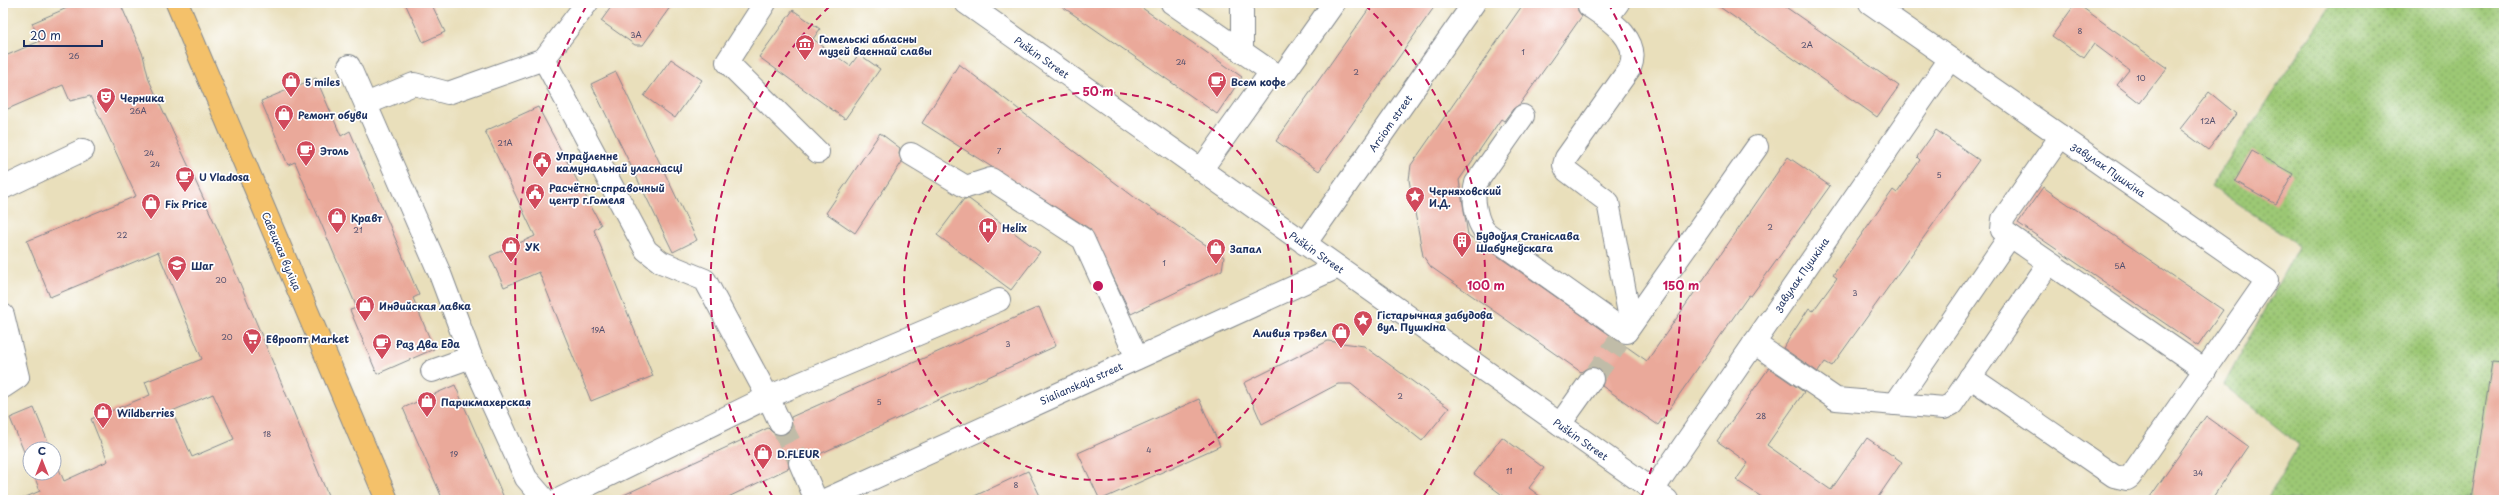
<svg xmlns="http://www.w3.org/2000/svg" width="2507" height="503" font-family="'Playpen Sans',sans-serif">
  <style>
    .park { fill: url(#park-dots); stroke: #5c7c6a }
    .building { fill: #eaa99a; fill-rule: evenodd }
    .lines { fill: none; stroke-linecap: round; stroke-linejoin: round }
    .minor-tunnel { stroke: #c0bca8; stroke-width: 22; stroke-dasharray: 22 11; stroke-linecap: butt }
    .minor-casing { stroke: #82878c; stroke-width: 24 }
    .major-casing { stroke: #82878c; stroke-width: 24 }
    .minor { stroke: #fff; stroke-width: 22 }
    .major { stroke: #f4c16b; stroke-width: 22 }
    .ring { fill: none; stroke: #c2185b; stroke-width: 2; stroke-dasharray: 7 5 }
    .labels { text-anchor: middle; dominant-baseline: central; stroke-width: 3.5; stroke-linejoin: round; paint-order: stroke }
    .number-label { font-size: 8px; fill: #4f4e6d }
    .poi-label { font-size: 10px; font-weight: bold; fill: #1b2f5e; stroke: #fff; text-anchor: start }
    .street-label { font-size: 10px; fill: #1b2f5e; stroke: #fff }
    .centre { fill: #c2185b; stroke: #fff; stroke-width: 2 }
    .ring-label { font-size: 12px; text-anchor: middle; font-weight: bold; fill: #c2185b; stroke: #fff; stroke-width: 3.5; stroke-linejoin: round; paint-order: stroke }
  </style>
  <defs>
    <pattern id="park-dots" width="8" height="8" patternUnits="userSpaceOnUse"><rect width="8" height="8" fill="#9cc875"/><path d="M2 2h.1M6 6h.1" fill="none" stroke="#7ea363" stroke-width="1.8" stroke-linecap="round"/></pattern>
  </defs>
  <rect width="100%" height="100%" fill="#fff"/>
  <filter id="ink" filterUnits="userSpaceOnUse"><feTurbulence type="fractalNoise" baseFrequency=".025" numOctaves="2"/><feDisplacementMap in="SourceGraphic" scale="8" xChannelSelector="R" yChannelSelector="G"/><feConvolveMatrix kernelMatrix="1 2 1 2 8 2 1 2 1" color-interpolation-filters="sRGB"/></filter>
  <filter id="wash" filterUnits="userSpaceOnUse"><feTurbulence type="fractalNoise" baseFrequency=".012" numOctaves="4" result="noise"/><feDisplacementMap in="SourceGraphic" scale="16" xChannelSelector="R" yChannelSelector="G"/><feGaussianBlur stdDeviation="0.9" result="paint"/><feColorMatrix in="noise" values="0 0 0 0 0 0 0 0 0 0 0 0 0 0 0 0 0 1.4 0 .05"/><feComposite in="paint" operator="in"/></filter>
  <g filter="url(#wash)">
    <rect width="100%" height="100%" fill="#e9dfbb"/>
    <!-- park -->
    <polygon class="park" points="2332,3 2504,3 2504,500 2266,500 2299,445 2224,385 2299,245 2211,186"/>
    <g id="blocks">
      <!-- building -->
      <g class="building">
        <path d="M 65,3 L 120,3 L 143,55 L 149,80 L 217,228 L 330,500 L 19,500 L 40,491 L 33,473 L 54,473 L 54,457 L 64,481 L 108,461 L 91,419 L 150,395 L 145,382 L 202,359 L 158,252 L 50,297 L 27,241 L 136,196 L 90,96 L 70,101 L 63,85 L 3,111 L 3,57 L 40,41 L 32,23 L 67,8 ZM 213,394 L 234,439 L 192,457 L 172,411 Z"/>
        <polygon points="405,3 431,3 445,32 423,42"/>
        <polygon points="614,3 673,3 643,45 635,45 601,21"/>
        <polygon points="1057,3 1135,3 1242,77 1217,114"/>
        <polygon points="1373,3 1437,3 1319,171 1276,141"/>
        <polygon points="1524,3 1577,3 1578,11 1582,16 1520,104 1513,109 1504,121 1501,119 1459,180 1468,235 1647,361 1788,157 1830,186 1751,296 1749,295 1658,425 1602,386 1604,380 1600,369 1587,368 1581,372 1431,267 1423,256 1409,180 1411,165"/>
        <polygon points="1714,3 1780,3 1899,86 1877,117"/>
        <polygon points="2076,3 2167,68 2140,103 2117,85 2129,70 2094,44 2084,58 2052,36"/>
        <polygon points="793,10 820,29 813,39 850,66 859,54 880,69 845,119 759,57"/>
        <polygon points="671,59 702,80 675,118 644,96"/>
        <polygon points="959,64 1138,200 1224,257 1222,270 1131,314 1090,229 922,123"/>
        <polygon points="616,72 697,240 673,252 591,84"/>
        <polygon points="316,78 341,136 350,131 419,295 413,298 434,349 377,374 350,310 357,308 295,162 288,165 261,101"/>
        <polygon points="2209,92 2236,114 2208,150 2180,129"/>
        <polygon points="538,107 601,225 594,230 653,376 591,401 539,272 504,287 490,256 535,236 485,131"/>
        <polygon points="1936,130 1979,160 1832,366 1825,362 1818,372 1783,348 1809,308 1813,311 1837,278 1833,275 1893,190 1897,193 1920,160 1917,157"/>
        <polygon points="880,133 900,148 899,154 902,162 855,233 826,213"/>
        <polygon points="2252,151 2293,174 2276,204 2235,181"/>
        <polygon points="2043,187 2223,310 2198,346 2018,223"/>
        <polygon points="964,199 969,199 1040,252 1011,290 937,235"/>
        <polygon points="1039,307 1056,346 811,458 802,451 795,452 788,461 789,468 722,500 613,500 768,428 773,433 785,434 790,430 791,417"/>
        <polygon points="1328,341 1364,346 1449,408 1422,441 1351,384 1338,384 1262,424 1244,383"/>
        <polygon points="2492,362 2504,363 2504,500 2471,500"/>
        <polygon points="1769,368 1804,392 1767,445 1831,490 1867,438 1902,462 1876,500 1766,500 1736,480 1748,463 1717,441"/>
        <polygon points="455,385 505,500 443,500 403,408"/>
        <polygon points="1199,399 1220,446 1100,500 1078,453"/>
        <polygon points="34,408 51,449 30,449 30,466 10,418"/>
        <polygon points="2206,416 2248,446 2211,500 2148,500"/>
        <polygon points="1502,437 1544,468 1529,488 1545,500 1509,500 1474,474"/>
        <polygon points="1028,471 1042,500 966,500"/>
      </g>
    </g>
  </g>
  <g filter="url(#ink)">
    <use href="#blocks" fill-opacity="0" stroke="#82878c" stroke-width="1"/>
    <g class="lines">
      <!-- minor-tunnel -->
      <g class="minor-tunnel">
        <polyline points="1592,379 1619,341"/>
        <polyline points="780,423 800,463"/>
      </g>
      <defs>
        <g id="minor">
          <polyline points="765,3 727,62 818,152"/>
          <polyline points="966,3 1667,500"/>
          <polyline points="1172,3 1273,73 1280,75 1285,72 1334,3"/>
          <polyline points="1242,3 1242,52"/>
          <polyline points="1870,3 2267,280 2130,477 2127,479 2114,476 1970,377"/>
          <path d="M 1589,6 C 1608,19 1642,39 1630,68 L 1566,158 L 1564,165 L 1567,171 L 1608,202 L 1631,324"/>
          <polyline points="1607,18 1618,3"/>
          <polyline points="544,59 646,250 661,262 705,280 768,397 780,423"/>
          <polyline points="349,66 440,274 471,357 526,478 545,500"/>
          <polyline points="366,104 414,84 448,93 544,59 587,3"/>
          <path d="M 1523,116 L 1476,183 C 1472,197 1476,225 1488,234 L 1626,332"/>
          <polyline points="2061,136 2003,219 2002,230 2205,370"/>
          <polyline points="911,154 966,187 991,179 1083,239 1137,358"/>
          <polyline points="1201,170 1271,72"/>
          <polyline points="3,188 83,150"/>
          <polyline points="1305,244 1474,3"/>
          <polyline points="3,315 18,377 3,387"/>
          <polyline points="1627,331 1757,147"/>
          <polyline points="1754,343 1836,399 1944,408 1952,404 2049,263"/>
          <polyline points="432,371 471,357"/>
          <polyline points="1895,404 2010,236"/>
          <polyline points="1560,424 1592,379"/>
          <polyline points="800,463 816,500"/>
          <polyline points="1653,490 1950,59"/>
          <polyline points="558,500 768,397 999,300"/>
          <polyline points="825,500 1338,267"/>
        </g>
        <polyline id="major" points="177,3 387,500"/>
      </defs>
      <!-- minor casing -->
      <use href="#minor" class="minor-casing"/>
      <!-- major casing -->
      <use href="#major" class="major-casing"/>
      <!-- minor -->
      <use href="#minor" class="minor"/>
      <!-- major -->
      <use href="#major" class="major"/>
    </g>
  </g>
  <!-- distance rings -->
  <g class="ring">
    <circle cx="1098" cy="286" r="194"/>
    <path d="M773 497A388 388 0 0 1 831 5M1365 5A388 388 0 0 1 1423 497"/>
    <path d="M556 500A583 583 0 0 1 588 3M1608 3A583 583 0 0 1 1640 500"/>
  </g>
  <!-- icons -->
  <defs>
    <symbol id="museum-pin" viewBox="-11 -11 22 30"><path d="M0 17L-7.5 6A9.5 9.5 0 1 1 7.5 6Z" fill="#d1495b" stroke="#fff"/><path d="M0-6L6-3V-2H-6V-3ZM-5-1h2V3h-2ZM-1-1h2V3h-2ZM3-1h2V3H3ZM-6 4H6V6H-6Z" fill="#fff"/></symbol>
    <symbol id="shop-pin" viewBox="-11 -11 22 30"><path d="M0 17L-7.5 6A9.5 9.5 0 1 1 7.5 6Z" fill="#d1495b" stroke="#fff"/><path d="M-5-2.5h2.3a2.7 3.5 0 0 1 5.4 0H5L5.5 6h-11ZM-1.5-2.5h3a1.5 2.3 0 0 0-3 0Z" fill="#fff"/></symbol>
    <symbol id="cafe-pin" viewBox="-11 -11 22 30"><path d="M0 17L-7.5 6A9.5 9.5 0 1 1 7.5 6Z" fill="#d1495b" stroke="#fff"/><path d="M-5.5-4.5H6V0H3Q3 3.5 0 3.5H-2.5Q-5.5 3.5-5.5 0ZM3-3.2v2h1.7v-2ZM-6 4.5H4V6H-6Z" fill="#fff"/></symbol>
    <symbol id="theatre-pin" viewBox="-11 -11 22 30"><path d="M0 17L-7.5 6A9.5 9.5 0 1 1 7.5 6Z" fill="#d1495b" stroke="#fff"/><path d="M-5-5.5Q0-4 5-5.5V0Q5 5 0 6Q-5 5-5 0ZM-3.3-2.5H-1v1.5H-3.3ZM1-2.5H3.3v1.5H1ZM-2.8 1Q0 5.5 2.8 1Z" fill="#fff"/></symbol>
    <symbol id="civic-pin" viewBox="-11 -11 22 30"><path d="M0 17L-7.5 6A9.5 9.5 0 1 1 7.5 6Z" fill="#d1495b" stroke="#fff"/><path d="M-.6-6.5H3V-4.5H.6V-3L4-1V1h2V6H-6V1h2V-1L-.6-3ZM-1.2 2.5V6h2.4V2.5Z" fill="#fff"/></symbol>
    <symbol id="sight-pin" viewBox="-11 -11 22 30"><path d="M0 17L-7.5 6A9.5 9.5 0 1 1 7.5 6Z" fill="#d1495b" stroke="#fff"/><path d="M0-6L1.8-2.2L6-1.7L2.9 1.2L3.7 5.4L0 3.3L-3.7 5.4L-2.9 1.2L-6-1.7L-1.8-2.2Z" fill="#fff"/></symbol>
    <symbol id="hospital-pin" viewBox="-11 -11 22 30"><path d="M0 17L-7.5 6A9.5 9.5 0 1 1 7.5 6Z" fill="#d1495b" stroke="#fff"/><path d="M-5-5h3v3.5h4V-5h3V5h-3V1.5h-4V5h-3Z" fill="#fff"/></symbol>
    <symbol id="building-pin" viewBox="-11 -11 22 30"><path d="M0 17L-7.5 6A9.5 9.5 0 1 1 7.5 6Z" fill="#d1495b" stroke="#fff"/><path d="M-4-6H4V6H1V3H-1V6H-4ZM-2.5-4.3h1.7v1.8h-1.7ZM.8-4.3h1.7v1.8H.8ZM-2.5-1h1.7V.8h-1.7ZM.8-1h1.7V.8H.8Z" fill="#fff"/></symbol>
    <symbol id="school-pin" viewBox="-11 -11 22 30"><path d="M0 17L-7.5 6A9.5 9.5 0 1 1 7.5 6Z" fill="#d1495b" stroke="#fff"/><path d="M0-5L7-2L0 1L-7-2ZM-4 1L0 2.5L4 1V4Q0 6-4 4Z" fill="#fff"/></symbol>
    <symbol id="supermarket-pin" viewBox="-11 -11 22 30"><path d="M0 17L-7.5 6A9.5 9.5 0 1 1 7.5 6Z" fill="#d1495b" stroke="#fff"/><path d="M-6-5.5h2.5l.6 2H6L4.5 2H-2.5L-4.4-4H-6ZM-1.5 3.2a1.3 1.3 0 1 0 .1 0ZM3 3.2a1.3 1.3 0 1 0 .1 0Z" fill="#fff"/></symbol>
  </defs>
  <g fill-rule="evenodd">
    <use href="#museum-pin" x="794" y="33" width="22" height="30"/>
    <use href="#shop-pin" x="280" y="70" width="22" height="30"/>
    <use href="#cafe-pin" x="1206" y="70" width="22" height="30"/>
    <use href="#theatre-pin" x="95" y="86" width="22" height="30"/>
    <use href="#shop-pin" x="273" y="103" width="22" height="30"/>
    <use href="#cafe-pin" x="295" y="139" width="22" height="30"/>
    <use href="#civic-pin" x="531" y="150" width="22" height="30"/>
    <use href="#cafe-pin" x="174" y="165" width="22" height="30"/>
    <use href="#civic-pin" x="524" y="182" width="22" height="30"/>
    <use href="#sight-pin" x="1404" y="185" width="22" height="30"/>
    <use href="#shop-pin" x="140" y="192" width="22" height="30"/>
    <use href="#shop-pin" x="326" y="206" width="22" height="30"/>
    <use href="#hospital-pin" x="977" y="216" width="22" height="30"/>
    <use href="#building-pin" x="1451" y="230" width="22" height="30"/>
    <use href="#shop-pin" x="500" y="235" width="22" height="30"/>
    <use href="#shop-pin" x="1205" y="237" width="22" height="30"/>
    <use href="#school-pin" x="166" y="254" width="22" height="30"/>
    <use href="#shop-pin" x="354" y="294" width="22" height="30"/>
    <use href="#sight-pin" x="1352" y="309" width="22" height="30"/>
    <use href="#shop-pin" x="1330" y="321" width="22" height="30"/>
    <use href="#supermarket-pin" x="241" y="327" width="22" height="30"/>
    <use href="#cafe-pin" x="371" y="332" width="22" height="30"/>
    <use href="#shop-pin" x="416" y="390" width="22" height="30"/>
    <use href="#shop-pin" x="92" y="401" width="22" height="30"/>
    <use href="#shop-pin" x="752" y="442" width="22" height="30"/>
  </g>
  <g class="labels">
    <!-- number labels -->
    <g class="number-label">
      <text x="2080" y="31">8</text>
      <text x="636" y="35">3А</text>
      <text x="1807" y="45">2А</text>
      <text x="1523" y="52">1</text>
      <text x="74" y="56">26</text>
      <text x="1181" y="62">24</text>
      <text x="1356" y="72">2</text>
      <text x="2141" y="78">10</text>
      <text x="138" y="111">26А</text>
      <text x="2208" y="121">12А</text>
      <text x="505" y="143">21А</text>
      <text x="999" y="151">7</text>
      <text x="149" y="153">24</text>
      <text x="155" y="164">24</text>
      <text x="1939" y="175">5</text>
      <text x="1770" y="227">2</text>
      <text x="358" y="230">21</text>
      <text x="122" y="235">22</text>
      <text x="1164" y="263">1</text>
      <text x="2120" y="266">5А</text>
      <text x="221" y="280">20</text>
      <text x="1855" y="293">3</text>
      <text x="598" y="330">19А</text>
      <text x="227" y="337">20</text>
      <text x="1008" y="344">3</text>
      <text x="1400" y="396">2</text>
      <text x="879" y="402">5</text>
      <text x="1761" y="416">28</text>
      <text x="267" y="434">18</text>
      <text x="1149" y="450">4</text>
      <text x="454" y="454">19</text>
      <text x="1509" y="471">11</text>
      <text x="2198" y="473">34</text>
      <text x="1016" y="485">8</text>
    </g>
    <!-- poi labels -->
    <g class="poi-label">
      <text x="819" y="38">Гомельскі абласны<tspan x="819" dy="12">музей ваеннай славы</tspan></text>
      <text x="305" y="81">5 miles</text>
      <text x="1231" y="81">Всем кофе</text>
      <text x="120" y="97">Черника</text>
      <text x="298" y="114">Ремонт обуви</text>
      <text x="320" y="150">Этоль</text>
      <text x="556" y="155">Упраўленне<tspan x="556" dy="12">камунальнай уласнасці</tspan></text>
      <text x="199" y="176">U Vladosa</text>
      <text x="549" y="187">Расчётно-справочный<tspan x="549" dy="12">центр г.Гомеля</tspan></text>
      <text x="1429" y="190">Черняховский<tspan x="1429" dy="12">И.Д.</tspan></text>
      <text x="165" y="203">Fix Price</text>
      <text x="351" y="217">Кравт</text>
      <text x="1002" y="227">Helix</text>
      <text x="1476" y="235">Будоўля Станіслава<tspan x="1476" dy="12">Шабунеўскага</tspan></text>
      <text x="525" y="246">УК</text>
      <text x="1230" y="248">Запал</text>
      <text x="191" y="265">Шаг</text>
      <text x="379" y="305">Индийская лавка</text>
      <text x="1377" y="314">Гістарычная забудова<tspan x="1377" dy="12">вул. Пушкіна</tspan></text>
      <text x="1327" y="332" text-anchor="end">Аливия трэвел</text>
      <text x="266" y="338">Евроопт Market</text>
      <text x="396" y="343">Раз Два Еда</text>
      <text x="441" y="401">Парикмахерская</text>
      <text x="117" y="412">Wildberries</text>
      <text x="777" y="453">D.FLEUR</text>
    </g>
    <!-- street labels -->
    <g class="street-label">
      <text transform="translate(1042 57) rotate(35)">Puškin Street</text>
      <text transform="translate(1390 123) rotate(-55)">Arciom street</text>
      <text transform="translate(2109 169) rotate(35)">завулак Пушкіна</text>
      <text transform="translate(282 251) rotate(67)">Савецкая вуліца</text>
      <text transform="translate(1317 252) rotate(35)">Puškin Street</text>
      <text transform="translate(1801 274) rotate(-55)">завулак Пушкіна</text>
      <text transform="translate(1081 383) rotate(-24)">Sialianskaja street</text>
      <text transform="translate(1581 439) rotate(35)">Puškin Street</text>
    </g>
  </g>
  <circle cx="1098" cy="286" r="6" class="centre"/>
  <g class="ring-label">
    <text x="1098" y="96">50 m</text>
    <text x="1486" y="290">100 m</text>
    <text x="1681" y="290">150 m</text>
  </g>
  <!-- margin -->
  <rect width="2507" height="503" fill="none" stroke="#fff" stroke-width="16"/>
  <!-- north arrow -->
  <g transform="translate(42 461)"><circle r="19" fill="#ffffff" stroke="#a4acbf"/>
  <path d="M0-3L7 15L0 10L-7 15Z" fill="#d1495b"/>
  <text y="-6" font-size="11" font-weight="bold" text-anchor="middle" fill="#1b2f5e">С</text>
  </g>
  <!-- scale -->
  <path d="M24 40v6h78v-6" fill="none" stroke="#1b2f5e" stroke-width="2"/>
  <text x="30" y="40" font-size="12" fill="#1b2f5e" stroke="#ffffff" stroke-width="3" paint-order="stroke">20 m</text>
</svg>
